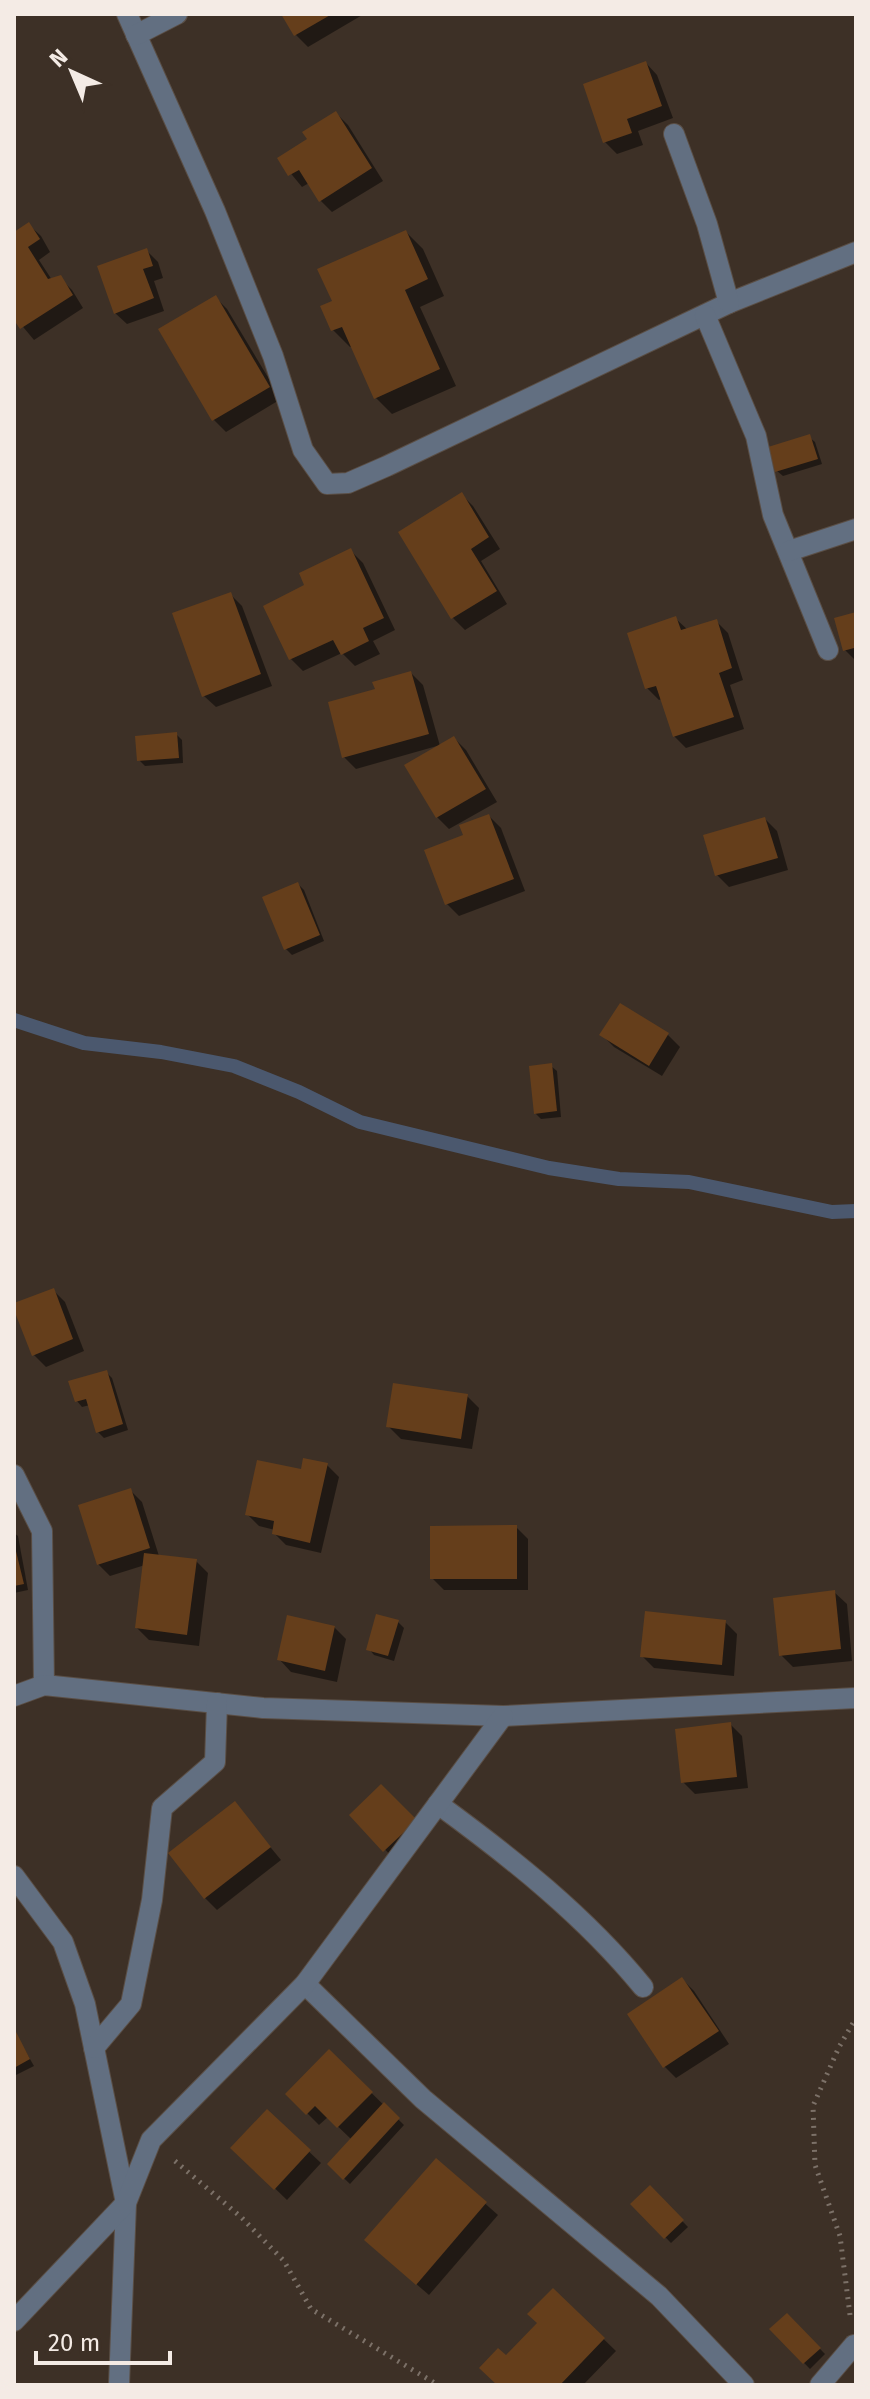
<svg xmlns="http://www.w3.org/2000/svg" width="870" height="2399" font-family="'Fira Sans',sans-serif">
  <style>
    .shadow { fill: #0007 }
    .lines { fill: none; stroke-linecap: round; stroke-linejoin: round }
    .stream { stroke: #4b586e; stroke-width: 14 }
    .building { fill: #653e1b }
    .street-casing { stroke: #5a4e45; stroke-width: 22 }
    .path { stroke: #7c7168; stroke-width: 5; stroke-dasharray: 2 6; stroke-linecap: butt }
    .street { stroke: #626f81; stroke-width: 20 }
  </style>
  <rect width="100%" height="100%" fill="#3d3026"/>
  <!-- shadow -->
  <g class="shadow">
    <polygon points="283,14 364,14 308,47 296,35"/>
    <polygon points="646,63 657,75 673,118 638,131 643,145 617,154 605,142"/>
    <polygon points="336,113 348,125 383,181 332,212 320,200 309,183 302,187 279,159 310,140"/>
    <polygon points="29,225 41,236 50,252 39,260 52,280 60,278 72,290 83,308 34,340 14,316 14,234"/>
    <polygon points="406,232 423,249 444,296 420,307 456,386 392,414 375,397 353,346 350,347 333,330 334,302"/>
    <polygon points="146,250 158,262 163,278 154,281 164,311 127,324 115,313"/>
    <polygon points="215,297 227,309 281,399 226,432 214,420"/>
    <polygon points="809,437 815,442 822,464 783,476 777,471"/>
    <polygon points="461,494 473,506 500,549 481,561 507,604 465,630 453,618"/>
    <polygon points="351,551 363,563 395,630 373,641 380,654 355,666 342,653 303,671 291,659 266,607 307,586"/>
    <polygon points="230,594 242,606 272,686 216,707 204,696"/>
    <polygon points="856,614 856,661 845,650"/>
    <polygon points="676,619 688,630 716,621 728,633 743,680 730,685 744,729 686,748 674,736 662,699 659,700 647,688"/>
    <polygon points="411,673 423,685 440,746 454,738 466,750 497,802 449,829 437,817 437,746 356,769 344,757 377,691"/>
    <polygon points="176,734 182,740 183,763 145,766 139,760"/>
    <polygon points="489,816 501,828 525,891 459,916 447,904 465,836"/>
    <polygon points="765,819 777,831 788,870 729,887 717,875"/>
    <polygon points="298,884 304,890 324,941 292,955 286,949"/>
    <polygon points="621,1006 668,1035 680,1047 662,1076 614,1047 602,1035"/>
    <polygon points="551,1066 557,1071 561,1117 541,1119 535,1113"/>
    <polygon points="53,1290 65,1302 84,1351 46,1367 34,1355"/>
    <polygon points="106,1372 112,1378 128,1430 104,1438 98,1432 90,1405 82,1407 77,1401"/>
    <polygon points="467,1396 479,1408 472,1449 401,1439 389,1427"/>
    <polygon points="327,1465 339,1477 321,1553 286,1545 274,1533 275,1530 259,1526 247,1514 302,1472"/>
    <polygon points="130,1490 142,1502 159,1556 196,1561 208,1573 199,1646 149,1640 137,1628 145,1565 110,1576 98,1564"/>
    <polygon points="516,1527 528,1539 528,1590 444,1590 432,1578"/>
    <polygon points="14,1533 18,1536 28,1590 14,1593"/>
    <polygon points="834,1592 847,1604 852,1661 793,1667 781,1655"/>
    <polygon points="398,1622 404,1628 394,1661 374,1655 369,1649"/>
    <polygon points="725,1622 737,1634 734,1676 654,1668 642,1656"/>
    <polygon points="334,1627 346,1639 337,1682 291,1672 279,1659"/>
    <polygon points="730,1724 742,1736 748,1788 695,1794 683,1782"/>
    <polygon points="235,1804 281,1860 217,1910 205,1898"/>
    <polygon points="352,1815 427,1833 397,1862"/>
    <polygon points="682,1979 694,1991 729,2044 676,2078 664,2066"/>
    <polygon points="14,2031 34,2066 16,2075 14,2073"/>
    <polygon points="329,2051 404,2125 350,2184 329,2164 352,2140 328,2117 319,2125 288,2094"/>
    <polygon points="267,2112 321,2163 287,2200 233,2148"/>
    <polygon points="437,2161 498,2215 429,2295 379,2252"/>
    <polygon points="650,2188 688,2227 671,2243 633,2204"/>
    <polygon points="553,2290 616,2351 583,2385 499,2385 506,2358 539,2324"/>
    <polygon points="787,2315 825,2354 810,2369 772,2330"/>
  </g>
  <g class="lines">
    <!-- stream -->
    <polyline class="stream" points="14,1020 84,1043 161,1052 234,1066 299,1092 360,1122 549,1168 619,1179 689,1182 832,1212 856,1211"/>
  </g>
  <!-- building -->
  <g class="building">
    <polygon points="281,14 332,14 294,36"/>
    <polygon points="646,61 662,106 627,119 632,133 603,143 583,84"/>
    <polygon points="336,111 372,168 319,202 299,170 288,176 277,158 307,139 302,132"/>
    <polygon points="29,222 40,239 28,247 48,279 61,275 73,295 20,329 14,320 14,232"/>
    <polygon points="406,230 428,279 405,290 440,369 374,399 342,327 331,331 320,306 332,301 317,269"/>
    <polygon points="147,248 153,266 143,269 154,298 114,314 97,266"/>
    <polygon points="216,295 270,387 212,421 158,329"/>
    <polygon points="810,434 818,459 775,472 768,447"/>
    <polygon points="462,492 489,537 471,549 497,591 451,619 398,532"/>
    <polygon points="351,548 384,618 363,628 369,641 341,655 333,640 289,660 263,606 304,585 299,573"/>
    <polygon points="231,592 261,674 202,697 172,613"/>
    <polygon points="856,612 856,654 855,654 854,648 843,651 834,618"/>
    <polygon points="676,616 681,630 717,619 732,668 719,673 734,717 673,737 656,686 645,689 627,633"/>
    <polygon points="411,671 429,734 342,758 328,702 375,689 372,682"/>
    <polygon points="177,732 179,758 137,761 135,736"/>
    <polygon points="454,736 486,789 436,818 404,765"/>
    <polygon points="489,814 514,879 445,905 424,850 463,835 459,825"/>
    <polygon points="765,817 778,858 715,876 703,835"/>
    <polygon points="298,882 320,935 284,950 262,897"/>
    <polygon points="620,1003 669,1033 649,1066 599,1035"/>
    <polygon points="552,1063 557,1111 534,1114 529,1066"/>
    <polygon points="54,1288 73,1339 32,1356 14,1310 14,1303"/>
    <polygon points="107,1370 123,1424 96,1433 86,1399 75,1402 68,1381"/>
    <polygon points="393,1383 468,1394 461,1439 386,1427"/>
    <polygon points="303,1458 328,1463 310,1543 272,1534 274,1521 245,1515 257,1460 301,1469"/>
    <polygon points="131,1488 150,1548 97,1565 78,1505"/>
    <polygon points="517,1525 517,1579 430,1579 430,1526"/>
    <polygon points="14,1543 24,1584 14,1586"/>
    <polygon points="144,1553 197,1559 187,1635 135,1628"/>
    <polygon points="835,1590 841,1649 779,1656 773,1598"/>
    <polygon points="645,1611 726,1620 722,1665 640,1657"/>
    <polygon points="376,1614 399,1620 388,1656 366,1650"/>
    <polygon points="287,1615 335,1626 325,1671 277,1660"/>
    <polygon points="731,1722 737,1777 681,1783 675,1729"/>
    <polygon points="381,1784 417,1820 383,1852 349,1815"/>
    <polygon points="235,1801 271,1847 204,1899 168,1853"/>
    <polygon points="682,1977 719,2031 663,2068 627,2014"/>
    <polygon points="14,2028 30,2059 14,2068"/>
    <polygon points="329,2049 373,2092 337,2128 315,2106 306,2115 285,2094"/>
    <polygon points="384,2102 400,2118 343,2180 327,2164"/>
    <polygon points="267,2109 311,2150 274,2190 230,2148"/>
    <polygon points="436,2158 487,2202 416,2285 364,2240"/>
    <polygon points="650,2185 684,2220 664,2239 630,2204"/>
    <polygon points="553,2288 605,2338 560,2385 497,2385 479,2368 498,2348 506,2355 537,2323 527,2314"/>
    <polygon points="787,2313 821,2348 803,2364 769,2329"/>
  </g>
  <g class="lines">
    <defs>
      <g id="street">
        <polyline points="127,14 215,211 273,356 303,450 327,484 348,483 387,466 729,303 856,252"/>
        <polyline points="136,35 177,14"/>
        <polyline points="674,134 707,224 729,303"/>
        <polyline points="705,315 756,436 773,515 828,650"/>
        <polyline points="789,551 856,529"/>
        <polyline points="14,1475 42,1531 44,1685"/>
        <polyline points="14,1696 44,1685 263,1708 503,1716 856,1698"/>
        <path d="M 438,1804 C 512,1858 585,1916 643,1987"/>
        <polyline points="14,1876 63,1942 85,2004 126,2203 119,2385"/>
        <polyline points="305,1984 423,2099 659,2296 744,2385"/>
        <polyline points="94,2048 131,2004 152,1900 162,1808 215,1762 217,1703"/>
        <polyline points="14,2321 126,2203 151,2140 305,1984 503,1716"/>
        <polyline points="820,2385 854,2345"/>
      </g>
    </defs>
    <!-- street casing -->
    <use href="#street" class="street-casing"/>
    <!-- path -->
    <g class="path">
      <polyline points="175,2161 241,2217 284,2261 311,2309 438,2385"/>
      <polyline points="850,2315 840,2236 815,2165 813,2106 839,2047 856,2018"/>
    </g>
    <!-- street -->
    <use href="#street" class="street"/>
  </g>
  <!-- border -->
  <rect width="870" height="2399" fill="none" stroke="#f4ebe5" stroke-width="32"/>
  <!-- north arrow -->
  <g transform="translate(72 72) rotate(316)" stroke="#3d3026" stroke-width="6" paint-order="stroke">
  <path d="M0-6L14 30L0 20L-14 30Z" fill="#f4ebe5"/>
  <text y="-12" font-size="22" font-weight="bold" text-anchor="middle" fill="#f4ebe5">N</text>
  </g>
  <!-- scale -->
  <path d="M36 2351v12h134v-12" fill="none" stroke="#f4ebe5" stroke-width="4"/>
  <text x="48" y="2351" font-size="24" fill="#f4ebe5" stroke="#3d3026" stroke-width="6" paint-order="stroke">20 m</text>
</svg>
